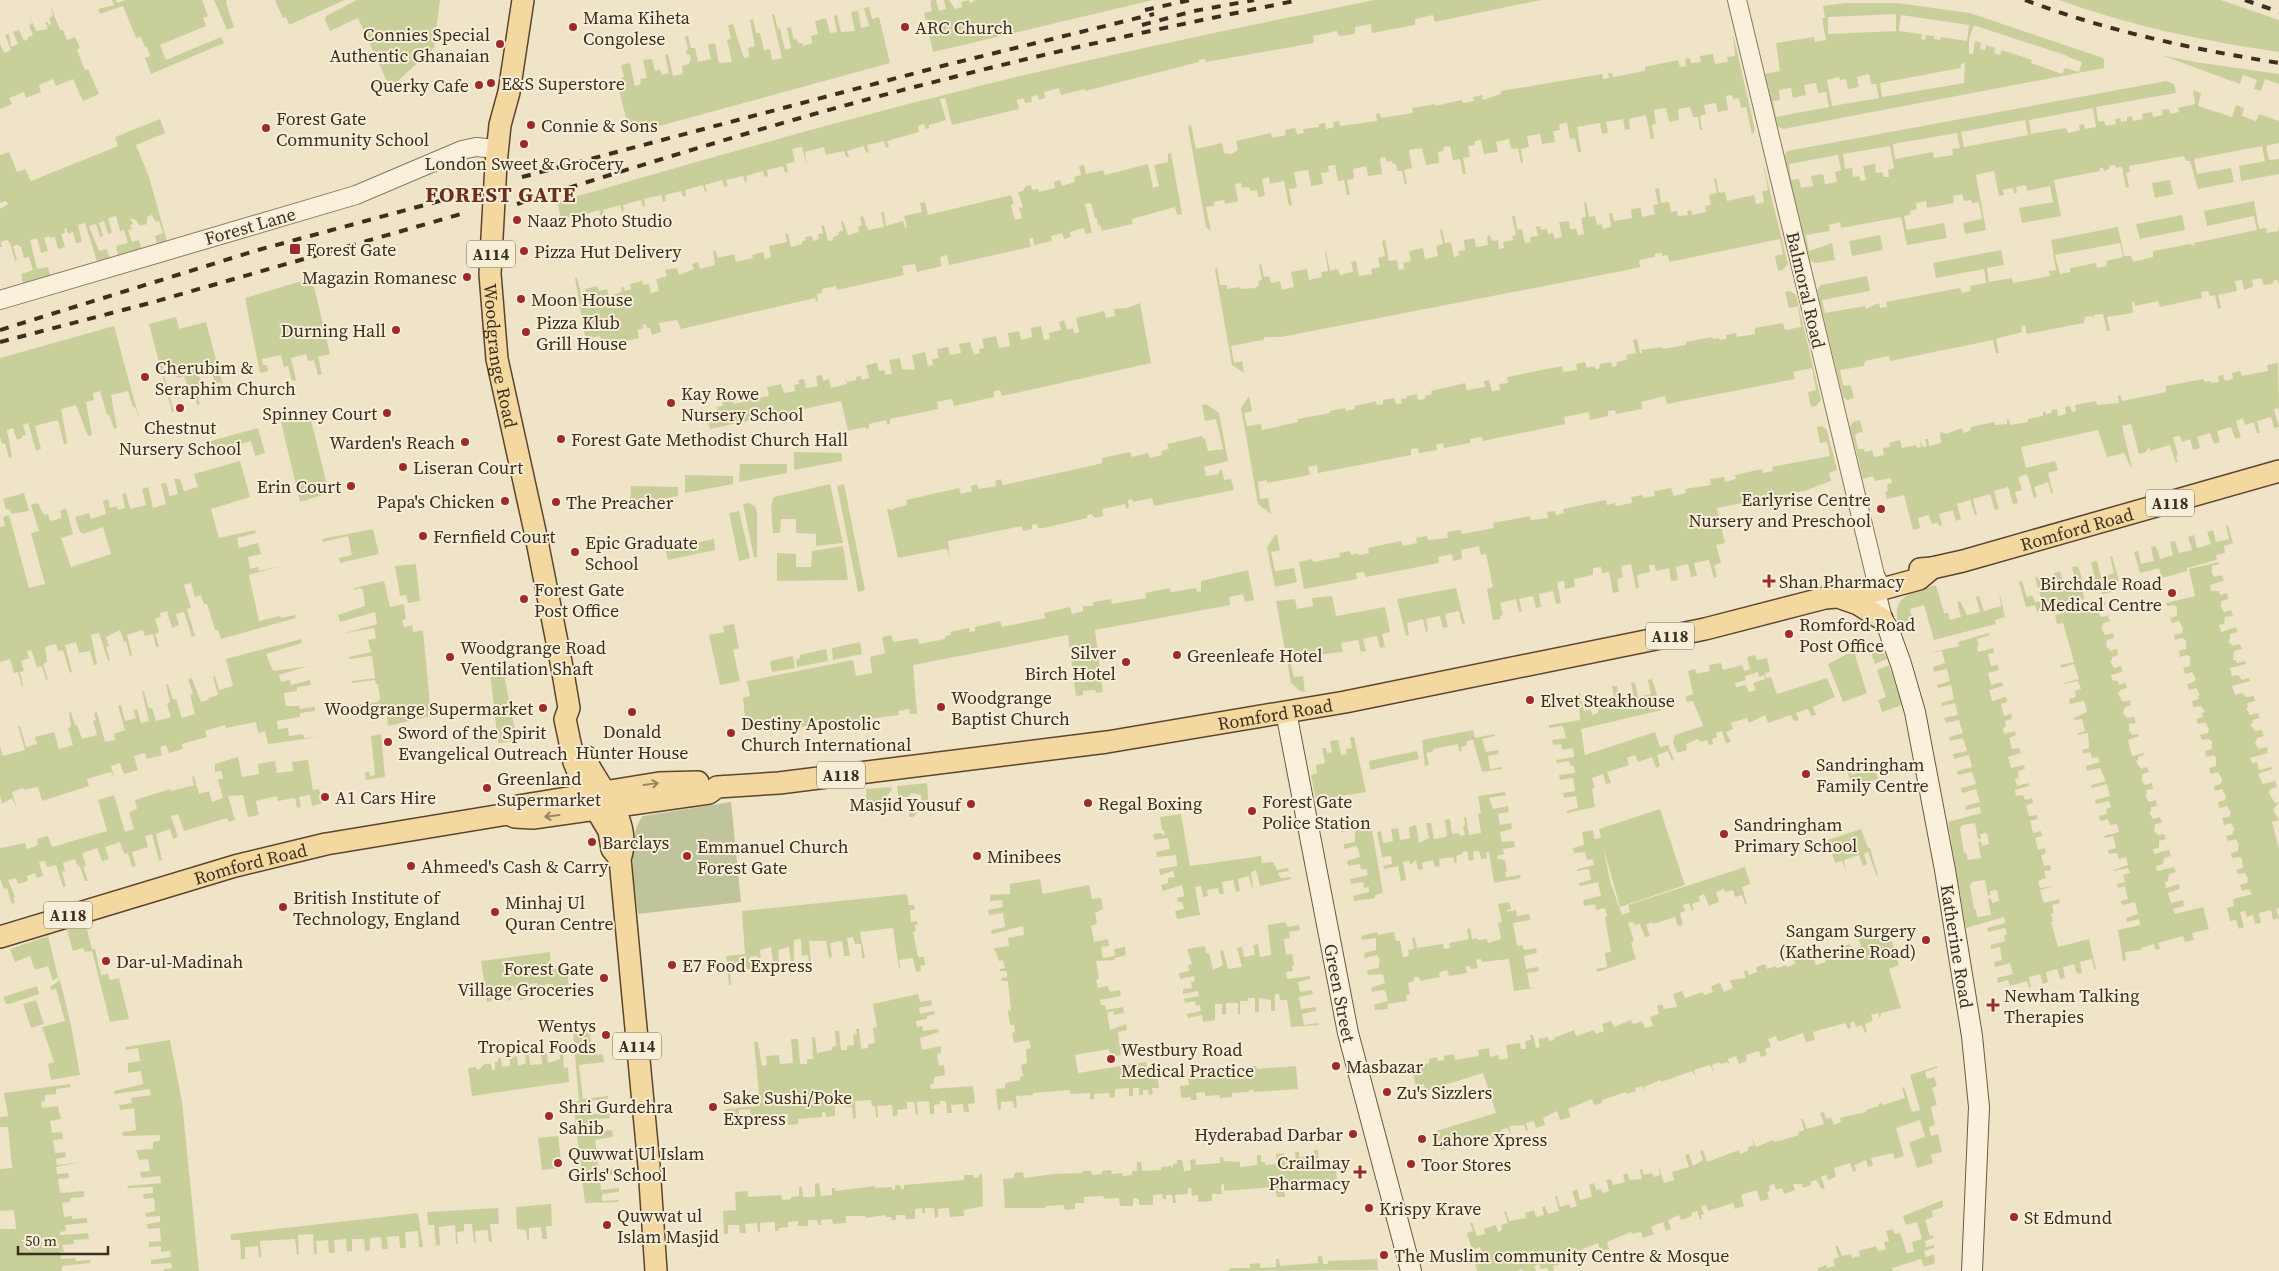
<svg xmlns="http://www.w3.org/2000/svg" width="2279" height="1271" font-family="'Source Serif 4',serif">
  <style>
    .green { fill: #c9cf9b; fill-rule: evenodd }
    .cemetery { fill: #bfc49a }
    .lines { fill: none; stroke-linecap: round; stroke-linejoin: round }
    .tertiary-casing { stroke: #8d765c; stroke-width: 20 }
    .secondary-casing { stroke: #6f573f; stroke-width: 22 }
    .primary-casing { stroke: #5b4430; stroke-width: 24 }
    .tertiary { stroke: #faf1dc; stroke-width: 18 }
    .secondary { stroke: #faf1dc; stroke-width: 20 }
    .primary { stroke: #f3d9a0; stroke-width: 21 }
    .rail { stroke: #3d2e20; stroke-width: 4; stroke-dasharray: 9 9; stroke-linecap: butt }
    .oneway { stroke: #988460 }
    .poi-dot { fill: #9e2a2b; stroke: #f7eed8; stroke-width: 2 }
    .labels { text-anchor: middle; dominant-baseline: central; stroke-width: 4; stroke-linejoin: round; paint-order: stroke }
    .shield { fill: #f7eed8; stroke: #756857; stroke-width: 1 }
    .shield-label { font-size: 16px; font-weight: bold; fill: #3d2e20 }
    .poi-label { font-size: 18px; fill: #3d2e20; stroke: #f7eed8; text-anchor: start }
    .street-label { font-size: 18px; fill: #3d2e20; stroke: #f7eed8 }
    .district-label { font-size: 22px; font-weight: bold; letter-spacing: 1px; fill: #6b2e1e; stroke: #f7eed8 }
  </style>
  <rect width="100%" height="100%" fill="#f0e4c8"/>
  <!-- green -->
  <g class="green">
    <polygon points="112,0 116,0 117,3 125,0 202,0 208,16 203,18 206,26 160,45 166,60 221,37 224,43 151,74 145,58 150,56 147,47 145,47 141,37 136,38 123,6 100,14 98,9 114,5"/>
    <polygon points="214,0 227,0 226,3 234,27 227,30"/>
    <polygon points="275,0 345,0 291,24 289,24 286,17 283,18"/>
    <polygon points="357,0 440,0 434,48 390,88 358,18 330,31 325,20 326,16"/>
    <polygon points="932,0 936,0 939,11 946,9 944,0 949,0 955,9 962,7 961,2 969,0 970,3 976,0 1153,0 933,52 924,13 932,11 930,2"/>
    <path d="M 1374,0 L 1541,0 L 1435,22 L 1433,15 L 1415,19 L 1415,25 L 1372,33 L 1371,24 L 1355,27 L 1355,34 L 1339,36 L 1337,31 L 1313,36 L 1314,43 L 1206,62 L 1205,59 L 1199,60 L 1199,62 L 1085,91 L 1085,89 L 1061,95 L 1059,88 L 1044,92 L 1045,98 L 1039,100 L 1037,95 L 1031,97 L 1032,102 L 1025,103 L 1023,98 L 1017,100 L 1019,109 L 952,125 L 945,98 L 940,99 L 946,120 L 929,125 L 929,128 L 926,129 L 924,124 L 918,126 L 919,132 L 887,141 L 889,147 L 886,148 L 884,141 L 867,145 L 869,152 L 866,153 L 864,146 L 847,151 L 849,157 L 846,157 L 844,151 L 826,155 L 824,147 L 805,152 L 807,167 L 802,147 L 792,149 L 795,162 L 786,164 L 788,172 L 785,172 L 783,166 L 767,170 L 768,176 L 764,177 L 763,171 L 746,176 L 747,181 L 745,182 L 743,176 L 726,180 L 728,186 L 724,187 L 722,180 L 705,185 L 707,191 L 705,192 L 703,185 L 685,190 L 686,196 L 683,197 L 681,191 L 665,195 L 666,201 L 663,202 L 661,195 L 644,199 L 645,206 L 643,207 L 641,200 L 623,205 L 624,211 L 622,212 L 620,205 L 603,210 L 604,216 L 601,217 L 599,210 L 583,215 L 584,221 L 581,222 L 579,215 L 561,219 L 557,202 C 688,164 820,126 952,93 C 1092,57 1233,29 1374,0 Z"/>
    <path d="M 2059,0 L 2221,0 L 2279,20 L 2279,52 C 2204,41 2130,26 2059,0 Z"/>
    <polygon points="49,2 60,30 63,30 67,40 75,37 80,48 77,50 85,70 88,69 99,94 83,101 73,79 56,86 53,79 39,85 41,92 26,98 24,92 9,98 12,104 0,109 0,43 4,53 11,50 5,35 9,34 11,47 18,44 13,32 19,30 24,41 28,39 28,37 33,35 29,25 32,24 30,17 36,31 48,29 45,22 47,22 49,25 51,24 49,18 53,16"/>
    <path d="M 1845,3 L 1897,3 L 1970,13 L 2103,58 L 2104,60 L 2104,68 L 1783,129 L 1777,126 L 1765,74 L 1780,71 L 1776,43 L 1814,37 L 1815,42 L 1826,40 L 1822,18 L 1825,18 L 1823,6 ZM 1896,14 L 1896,31 L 1828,34 L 1828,17 ZM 1901,15 L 1969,25 L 1967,41 L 1941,37 L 1940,40 L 1934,39 L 1934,36 L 1926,35 L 1925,40 L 1921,39 L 1922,34 L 1899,31 ZM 1976,26 L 2068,56 L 2068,57 L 2082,62 L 2079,72 L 2065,68 L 2062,74 L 2031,63 L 2032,60 L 2002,50 L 2000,55 L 1994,53 L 1995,48 L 1986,45 L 1985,50 L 1980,49 L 1981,43 L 1975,41 L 1973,54 L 1969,54 L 1969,40 L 1973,27 ZM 1961,64 L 1965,63 L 1964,83 L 1882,97 L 1880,83 L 1961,68 ZM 1869,74 L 1871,84 L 1876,84 L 1879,98 L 1832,106 L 1827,80 L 1839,77 L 1840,80 L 1846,79 L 1848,89 L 1859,87 L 1857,77 ZM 1816,83 L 1818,93 L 1826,92 L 1829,107 L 1776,117 L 1773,101 L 1780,100 L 1779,90 L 1791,88 L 1793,98 L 1806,95 L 1804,85 Z"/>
    <polygon points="869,7 872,19 879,17 890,63 630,134 617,82 622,81 621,78 624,77 621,65 630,63 635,86 641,84 640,79 647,78 643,60 652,59 655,71 660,69 662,75 669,73 665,55 668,54 673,76 683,74 682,66 689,64 689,62 691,61 690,54 687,55 686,50 688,49 685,36 688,36 691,48 695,48 698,62 711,59 708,45 715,43 719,63 732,62 727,40 731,39 728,25 733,24 744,58 749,57 748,48 755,46 750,20 753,19 756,33 760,33 764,50 770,49 772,60 782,58 772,15 774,14 778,29 780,28 785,50 791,48 787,28 791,27 794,40 797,39 798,43 802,43 803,46 812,43 811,36 818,34 815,21 826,18 830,33 837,32 834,16 837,15 841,32 855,31 851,12 858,11 861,28 869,26 864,8"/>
    <polygon points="1733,34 1755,130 1752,135 1746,107 1741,108 1739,98 1733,99 1732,95 1726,96 1728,110 1718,112 1716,103 1704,105 1706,114 1700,116 1702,130 1700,130 1698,117 1693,117 1690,107 1678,109 1679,120 1669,122 1666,108 1654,110 1656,124 1652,125 1654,139 1651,139 1646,115 1629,119 1630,129 1625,130 1623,119 1606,122 1608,133 1602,134 1600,123 1577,127 1581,152 1578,152 1575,138 1570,139 1567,123 1559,124 1560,130 1553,131 1555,142 1542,144 1540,134 1527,136 1529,147 1521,149 1523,163 1521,163 1518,148 1511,149 1509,139 1496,142 1498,152 1484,154 1481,140 1475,141 1475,145 1468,146 1470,157 1463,158 1466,174 1463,174 1460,159 1453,160 1450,146 1443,147 1444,151 1438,152 1439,163 1426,165 1422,148 1409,150 1412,168 1404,170 1407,184 1405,185 1402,171 1397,171 1396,164 1393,164 1392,161 1387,162 1385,157 1380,158 1382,174 1368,176 1366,166 1353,169 1354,179 1347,180 1350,195 1347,195 1344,180 1338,181 1335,165 1328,166 1329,172 1321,173 1323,184 1311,186 1308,170 1294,172 1297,188 1289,189 1292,205 1289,206 1284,181 1270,184 1269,177 1262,179 1265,196 1258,197 1257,190 1250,191 1249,187 1242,188 1241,183 1235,184 1238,201 1225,204 1224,200 1214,202 1214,206 1206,207 1211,231 1206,227 1188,126 1191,125 1196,149 1222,143 1224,153 1231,154 1238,150 1236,141 1271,133 1272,138 1286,135 1285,130 1295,128 1297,134 1304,133 1303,129 1319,127 1319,124 1325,123 1326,129 1334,127 1333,122 1339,121 1340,126 1377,121 1376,114 1380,113 1381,118 1413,113 1412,108 1435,104 1435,106 1462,100 1463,103 1474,101 1473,97 1482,95 1483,100 1501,94 1501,91 1602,74 1603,79 1609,78 1608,73 1612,73 1613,77 1645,71 1645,67 1678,60 1680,67 1686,66 1685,59 1690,58 1691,63 1701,62 1700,56 1713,54 1715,64 1728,62 1727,57 1735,56"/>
    <polygon points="2161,55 2195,62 2279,74 2279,84 2265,79 2261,91 2254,89 2257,80 2243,75 2240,84"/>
    <path d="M 2166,81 L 2174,84 L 2176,93 L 2096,107 L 2098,122 L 2104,121 L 2106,126 L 2116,124 L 2115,119 L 2120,118 L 2121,122 L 2127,121 L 2127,117 L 2132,116 L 2133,121 L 2143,119 L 2142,114 L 2152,112 L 2153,117 L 2163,115 L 2162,110 L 2169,109 L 2170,114 L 2179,112 L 2178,108 L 2195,104 L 2193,90 L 2201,93 L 2198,106 L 2232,117 L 2236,105 L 2244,108 L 2242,116 L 2256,121 L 2259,114 L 2279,121 L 2279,143 L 2266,146 L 2269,160 L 2279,159 L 2279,174 L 2241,181 L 2239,166 L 2265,161 L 2262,146 L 2194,159 L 2197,174 L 2231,168 L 2234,182 L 2198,189 L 2190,161 L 2186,161 L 2184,156 L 2129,166 L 2130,172 L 2126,173 L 2129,187 L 2126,188 L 2122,167 L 2116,168 L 2115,165 L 2109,166 L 2109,169 L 2104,171 L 2103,168 L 2100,168 L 2100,171 L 2054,180 L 2061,216 L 2022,223 L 2019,208 L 2053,202 L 2050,186 L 2027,191 L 2026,185 L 2016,187 L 2017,193 L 2014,193 L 2013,188 L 2003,190 L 2004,195 L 1999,196 L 1994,171 L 1976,175 L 1986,230 L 1965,234 L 1963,223 L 1982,219 L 1979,202 L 1972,203 L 1971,200 L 1964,201 L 1962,194 L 1953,196 L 1954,203 L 1927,208 L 1926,201 L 1916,203 L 1917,209 L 1910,211 L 1911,214 L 1904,216 L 1907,230 L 1944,223 L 1947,238 L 1907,245 L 1901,217 L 1841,228 L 1840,222 L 1829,225 L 1830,231 L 1806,235 L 1809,251 L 1832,243 L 1835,260 L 1816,263 L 1810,261 L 1784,156 L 1787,151 ZM 2093,108 L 2096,127 L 2085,129 L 2084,124 L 2079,125 L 2080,130 L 2068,133 L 2066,128 L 2031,134 L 2029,120 ZM 2025,120 L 2028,135 L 1964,147 L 1961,132 ZM 1957,133 L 1960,148 L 1952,149 L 1953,155 L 1934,158 L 1933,152 L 1895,159 L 1893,144 ZM 1890,146 L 1894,168 L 1888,170 L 1889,177 L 1884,177 L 1882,172 L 1876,173 L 1875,164 L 1863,166 L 1866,180 L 1861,181 L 1859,176 L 1853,177 L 1852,168 L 1845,169 L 1843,154 ZM 1838,155 L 1841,170 L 1835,172 L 1837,182 L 1825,184 L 1823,174 L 1811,176 L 1813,186 L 1801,188 L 1799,179 L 1791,180 L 1789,164 Z"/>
    <polygon points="160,119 165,133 136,145 149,177 167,241 157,244 155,236 163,233 159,221 156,222 152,215 147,217 147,224 140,226 136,220 130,218 133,224 130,225 132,229 128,230 132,242 139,240 141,248 118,255 116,246 128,243 124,230 120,231 116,216 108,218 112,233 108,234 104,221 99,223 103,236 100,237 96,224 89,226 99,251 107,249 109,258 97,261 85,223 78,225 82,242 76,243 73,232 68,234 66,228 64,229 65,233 61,234 65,247 58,249 55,237 50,238 49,236 44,238 48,251 41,253 37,238 30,240 37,269 48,267 50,275 23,283 21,274 33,270 29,257 24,258 21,247 18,245 13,246 17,260 15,261 10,243 7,240 1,242 2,247 0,247 0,209 8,204 6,201 0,203 0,155 9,152 17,172 25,169 31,181 118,146 115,137"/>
    <polygon points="1171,153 1182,214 1177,215 1175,207 1132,219 1132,224 1102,231 1100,225 1098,225 1097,218 1095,218 1091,203 1085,204 1092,233 1085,234 1084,228 1070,232 1071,237 1064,239 1062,233 1051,236 1052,241 1034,245 1033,238 1029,238 1031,247 949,265 947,255 940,257 942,266 917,272 915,264 902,266 904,275 837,290 836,286 822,289 822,293 817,294 818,301 816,301 815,298 681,329 677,320 659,323 661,332 652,335 650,328 647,328 645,324 643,325 644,328 637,330 639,338 609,345 608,342 602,344 600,336 589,338 591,348 587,349 575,278 577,278 582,296 586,295 585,289 597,286 599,291 607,289 609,296 622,292 621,288 624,287 625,291 631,289 630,284 642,281 643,285 649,284 651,293 659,291 656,279 667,276 665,270 677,268 679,275 694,269 692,264 698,262 700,269 715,265 713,251 715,250 718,258 734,254 736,262 753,258 752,255 763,252 765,259 771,257 769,246 787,242 785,234 788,234 791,247 802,244 802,241 806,240 805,237 812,236 813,241 819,239 818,234 823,233 821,226 824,225 828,241 833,240 833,237 839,235 838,232 843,230 841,221 843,221 848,235 859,232 858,227 862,225 860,217 863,216 868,230 884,227 881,212 884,212 886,226 903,221 905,228 907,227 904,216 922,212 920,203 925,202 928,215 1011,195 1014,204 1011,205 1015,220 1022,218 1019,208 1023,207 1018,192 1023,191 1026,186 1031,185 1032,190 1038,189 1039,192 1055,188 1054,182 1060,180 1062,186 1075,182 1074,177 1081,175 1079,166 1084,165 1086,174 1103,170 1105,175 1148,164 1153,188 1159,186 1154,165 1168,162 1168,154"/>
    <polygon points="1762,159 1788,264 1783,270 1778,271 1775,256 1783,254 1780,239 1669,262 1668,255 1662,256 1662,253 1655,254 1655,257 1639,260 1640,267 1622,271 1281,337 1265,337 1263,340 1231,346 1234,363 1242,361 1244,373 1232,365 1215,270 1217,267 1220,285 1227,285 1227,289 1239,287 1240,289 1255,288 1259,285 1258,281 1262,280 1259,265 1261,264 1264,277 1269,276 1271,283 1280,281 1282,290 1294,287 1291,272 1307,269 1309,280 1322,277 1321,272 1328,271 1325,252 1326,251 1330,271 1338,269 1340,275 1353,272 1351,262 1356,261 1359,276 1372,274 1371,269 1380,267 1378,258 1385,256 1382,241 1385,240 1389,261 1397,260 1399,270 1404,269 1403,263 1411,261 1409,251 1423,248 1425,259 1438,256 1436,246 1443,244 1440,230 1442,229 1445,243 1451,242 1454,257 1459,256 1458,251 1465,250 1464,240 1474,238 1476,247 1488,245 1487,236 1490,235 1492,241 1498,240 1499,249 1504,248 1503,242 1513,240 1512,236 1516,235 1512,216 1515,216 1517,230 1522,229 1525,243 1531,242 1530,237 1538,236 1536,227 1540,226 1541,230 1547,229 1548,234 1553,233 1555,239 1562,237 1559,222 1569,221 1570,229 1576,229 1578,235 1584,234 1581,218 1586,217 1584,203 1586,202 1589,217 1595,216 1597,225 1602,224 1603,229 1611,227 1609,213 1612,213 1614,221 1632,218 1631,209 1641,208 1642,217 1655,214 1653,205 1658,204 1655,189 1659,188 1661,203 1669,202 1671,212 1677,211 1678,216 1688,215 1687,211 1691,210 1692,215 1706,212 1705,206 1711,205 1709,195 1717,193 1714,179 1716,178 1719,193 1725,192 1727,201 1754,195 1756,204 1764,202 1762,191 1768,190"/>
    <polygon points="2170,180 2173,194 2155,198 2152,183"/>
    <path d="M 2254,201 L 2259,229 L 2266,228 L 2267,233 L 2278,231 L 2279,225 L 2279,285 L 2277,280 L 2273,281 L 2273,284 L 2263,285 L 2262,278 L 2252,280 L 2253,287 L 2244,290 L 2242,280 L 2235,281 L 2237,291 L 2218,295 L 2221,308 L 2218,309 L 2215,295 L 2210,296 L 2208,291 L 2201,292 L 2202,298 L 2160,307 L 2158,301 L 2135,306 L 2134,301 L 2132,302 L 2133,313 L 2107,317 L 2110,331 L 2107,331 L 2103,314 L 2094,315 L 2094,320 L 2093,316 L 2085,317 L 2084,323 L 2027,334 L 2025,325 L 2021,326 L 2022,332 L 1996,339 L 1999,353 L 1996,353 L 1993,340 L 1890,361 L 1889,356 L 1865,361 L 1864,366 L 1840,370 L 1843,385 L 1851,386 L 1854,398 L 1847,400 L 1843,397 L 1817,290 L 1821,285 L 1867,276 L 1870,291 L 1822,300 L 1825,313 L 1865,306 L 1866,309 L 1879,303 L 1880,308 L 1887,307 L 1886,302 L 1960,288 L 1962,293 L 1971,291 L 1970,286 L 1986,283 L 1984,269 L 1936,278 L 1933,263 L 2001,250 L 2004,265 L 1987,268 L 1989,282 L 2012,278 L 2013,283 L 2050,276 L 2049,271 L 2056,270 L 2051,240 L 2118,227 L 2124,256 L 2131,256 L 2133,262 L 2153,257 L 2153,251 L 2190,244 L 2194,246 L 2194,243 L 2257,230 L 2254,216 L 2207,226 L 2204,211 ZM 2120,243 L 2123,257 L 2106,261 L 2107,266 L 2097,268 L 2096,263 L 2070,268 L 2070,272 L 2060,274 L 2055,255 Z"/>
    <polygon points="2182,215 2185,230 2140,239 2136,224"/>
    <polygon points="1880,235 1883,250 1852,256 1849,241"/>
    <polygon points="312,278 330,354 318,357 322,374 318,375 314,360 308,361 306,354 291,358 296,380 292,381 288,366 284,367 281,355 262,359 263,365 267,365 268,371 260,373 245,298"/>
    <polygon points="1790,291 1796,295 1821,400 1816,406 1811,407 1808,392 1816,390 1812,368 1793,372 1795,379 1667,404 1665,396 1641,402 1642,409 1616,414 1615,410 1608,411 1608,416 1590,420 1589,412 1564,417 1565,424 1483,441 1482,437 1470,439 1470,443 1444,448 1443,443 1436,445 1437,450 1419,453 1418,448 1411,449 1411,455 1318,473 1317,465 1308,467 1310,475 1267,483 1267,480 1258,482 1260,499 1268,498 1271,514 1258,504 1241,408 1249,396 1252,411 1244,413 1247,426 1261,424 1262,430 1298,422 1298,419 1330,413 1330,411 1345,408 1346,411 1355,409 1355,406 1376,401 1377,405 1383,404 1383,400 1394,398 1396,404 1402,403 1401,399 1407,398 1407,396 1417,394 1418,400 1425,399 1425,396 1432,394 1431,391 1465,383 1467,390 1485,387 1484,381 1489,380 1492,391 1500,390 1499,384 1508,383 1507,377 1562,366 1563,372 1577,370 1576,364 1585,362 1587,368 1594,366 1596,369 1599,369 1600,364 1611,362 1612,367 1616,366 1617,362 1627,360 1626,355 1636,353 1633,340 1637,339 1640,353 1642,353 1641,350 1662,347 1663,349 1686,345 1686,342 1712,337 1713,339 1719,338 1720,340 1726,339 1726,335 1736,333 1737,337 1755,334 1755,328 1783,323 1785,330 1801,327 1798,306 1789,308 1785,292"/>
    <polygon points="1140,303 1151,363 1002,396 1000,390 994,391 994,397 954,406 952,399 937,402 938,409 890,419 890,424 887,425 886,420 869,424 869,428 866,429 865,427 848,431 841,401 710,429 706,413 717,410 716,407 723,406 721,398 732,395 734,404 746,401 744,393 755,390 757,398 769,396 767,387 781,384 784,393 795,391 794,385 799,384 798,380 804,379 806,388 818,386 816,376 822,375 823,381 829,379 831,388 847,384 845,378 848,382 856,380 856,377 861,376 862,380 869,378 866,365 877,363 879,371 884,370 886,375 892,373 889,360 900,358 902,369 915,370 912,355 925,352 928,366 933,365 932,359 939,358 937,349 948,347 950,355 961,353 959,344 970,342 974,355 980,353 979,349 984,348 982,339 996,336 999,348 1010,346 1008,333 1019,331 1021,340 1032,337 1031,328 1041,326 1044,340 1050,339 1049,333 1061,330 1059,322 1064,320 1067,330 1073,328 1074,333 1079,332 1076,318 1104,311 1106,318 1115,316 1114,309 1127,308"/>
    <polygon points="176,317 179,329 206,322 226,396 224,397 221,382 215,384 211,369 198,372 202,387 196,389 200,404 197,405 193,391 189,392 184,376 177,378 173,365 162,368 174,412 172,412 149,324"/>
    <polygon points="114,326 140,422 135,407 133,407 128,391 111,395 117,428 114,429 109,414 107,415 100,391 93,393 94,400 86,402 92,435 88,436 76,405 61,409 67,442 64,445 58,420 35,426 41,449 36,451 28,423 23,425 26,435 22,436 22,438 17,440 13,428 7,430 12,457 9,458 5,443 2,444 0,436 0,358"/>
    <polygon points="2278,363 2279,408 2274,409 2279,427 2274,428 2271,417 2257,421 2260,433 2257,433 2254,422 2245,425 2243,418 2236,421 2241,438 2235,438 2231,427 2217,431 2220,442 2214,444 2210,433 2197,437 2200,448 2193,450 2190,439 2182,442 2180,436 2173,437 2178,455 2176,456 2178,462 2176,463 2170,445 2150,451 2149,447 2146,452 2139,454 2131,424 2122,426 2132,468 2131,468 2124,453 2107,457 2098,430 2021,447 2026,468 2055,461 2058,470 2048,473 2053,493 2051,493 2048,482 2034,487 2037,497 2034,498 2027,474 2018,477 2022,490 2015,492 2018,503 2013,504 2008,487 1994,491 1999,509 1995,510 1990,494 1973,499 1977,515 1975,515 1970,500 1957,504 1961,519 1956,521 1953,510 1939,514 1942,525 1939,526 1938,522 1932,524 1929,515 1918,518 1920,528 1913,530 1904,495 1887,499 1885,492 1888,491 1887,484 1892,483 1891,478 1875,481 1873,476 1863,479 1850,426 1853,422 1860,420 1863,433 1860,432 1855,435 1858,449 1864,449 1865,452 1872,450 1874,457 1884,455 1883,448 1890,447 1889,443 1900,440 1902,448 1916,445 1917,448 1921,447 1920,440 1923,447 1927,446 1925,439 1928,439 1929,446 1941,443 1940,432 1946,434 1962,428 1964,433 1970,431 1971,427 1994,422 1995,425 2007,424 2007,419 2009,419 2010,425 2028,422 2028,419 2043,416 2043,412 2045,412 2046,414 2052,413 2051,410 2057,409 2058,416 2066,414 2065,407 2070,406 2072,412 2076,411 2075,405 2096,401 2097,405 2119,403 2118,396 2120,395 2122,401 2166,392 2166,386 2203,379 2205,382 2210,381 2211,383 2219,382 2218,376 2223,375 2225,381 2233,379 2232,373 2240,371 2242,376 2268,371 2267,365"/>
    <polygon points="1206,404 1219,413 1228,461 1204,467 1206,476 1219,474 1219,470 1222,470 1224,480 1231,479 1234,490 1154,506 1152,498 1133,502 1132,499 1128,500 1129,508 1126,509 1125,504 1102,509 1103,516 1095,518 1091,514 1088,515 1087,518 1044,528 1038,528 1037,524 1032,525 1032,529 1023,531 1022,526 948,541 950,560 948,550 944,549 898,558 887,509 893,510 895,508 907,505 906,500 959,488 961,494 972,491 971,486 977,484 979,489 996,486 995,481 1001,479 1003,485 1095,465 1102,463 1102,458 1130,452 1132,457 1148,453 1150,458 1162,455 1161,451 1169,449 1167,444 1202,436 1203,439 1205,438 1208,451 1223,449 1216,419 1205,421 1202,405"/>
    <polygon points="310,416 329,493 300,502 281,422"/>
    <polygon points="1822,426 1827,430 1837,470 1829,473 1831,481 1804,491 1717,508 1725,543 1716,545 1721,563 1714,565 1717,577 1714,578 1709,560 1694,563 1697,576 1691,577 1688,564 1676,567 1678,580 1671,581 1669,568 1656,571 1654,564 1649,566 1650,572 1637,575 1639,588 1636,588 1631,564 1621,566 1623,577 1617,579 1619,592 1613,593 1609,572 1602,573 1601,567 1593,568 1593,575 1574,579 1575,587 1565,589 1564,581 1557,582 1561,603 1556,604 1553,591 1539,594 1541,607 1536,608 1533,596 1519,599 1522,612 1519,612 1516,599 1500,603 1503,615 1500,616 1500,619 1493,620 1487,589 1493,587 1486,554 1481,555 1479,546 1461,550 1462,559 1453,561 1452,554 1438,557 1439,563 1366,577 1364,572 1356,573 1357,579 1304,589 1299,562 1312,559 1313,562 1340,557 1339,553 1350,551 1351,555 1358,553 1359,555 1369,553 1368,548 1401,541 1403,546 1417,543 1416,538 1427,536 1428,540 1448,538 1447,532 1461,530 1462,534 1494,528 1493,523 1530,516 1531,520 1548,518 1547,512 1555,511 1556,515 1564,513 1563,509 1606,500 1607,505 1615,503 1616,506 1632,503 1631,497 1642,495 1643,498 1655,496 1654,491 1671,488 1674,496 1686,493 1685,489 1711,485 1710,479 1724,477 1725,482 1736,479 1735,475 1762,469 1763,473 1773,471 1772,467 1830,456 1827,442 1820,443 1817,427"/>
    <polygon points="258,428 265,453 255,456 251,441 239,444 239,442 234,443 234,446 213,451 211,441"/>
    <polygon points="794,452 842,453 842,461 794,470"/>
    <polygon points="240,461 250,497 211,509 219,538 255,530 256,533 237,538 239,548 258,543 261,554 248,557 250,569 258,567 259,571 285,565 249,575 259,621 280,616 281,618 295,615 296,618 221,639 218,630 215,630 207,604 204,604 201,595 195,597 191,583 184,585 191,608 187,609 195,636 192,637 184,612 176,614 179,625 172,628 167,611 160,613 161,617 155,619 159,632 155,634 159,646 156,647 153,634 145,636 143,630 127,635 132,655 130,656 126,641 124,642 120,630 106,637 109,646 106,647 110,660 108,661 99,633 91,635 97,664 94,665 90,651 79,653 76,642 65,645 72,672 70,673 63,650 58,651 56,644 45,647 47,662 43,664 48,679 46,680 42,666 37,667 31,650 27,651 29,658 21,661 24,671 20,672 23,686 22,687 18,672 14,673 10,659 0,662 0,527 5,526 3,517 9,515 29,588 45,584 31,533 39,531 31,505 38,503 44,515 48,514 50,521 62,518 60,511 66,508 73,534 61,538 71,567 111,554 103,527 83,534 80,532 75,517 89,513 91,519 106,514 103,501 108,499 110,508 117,506 118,510 125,508 122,494 126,493 130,509 146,505 142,489 148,487 153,508 166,504 161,484 166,483 170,496 178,494 174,479 180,479 184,491 198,487 194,474"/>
    <polygon points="740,464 787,464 787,473 739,482"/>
    <polygon points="685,475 733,476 733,484 685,493"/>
    <polygon points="830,484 843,543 816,546 816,534 796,533 796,519 781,519 780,533 773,533 771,505 774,497"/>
    <polygon points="844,484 865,590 858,592 837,486"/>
    <polygon points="631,486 678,487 678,496 630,505"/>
    <polygon points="24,493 29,511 11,514 10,509 6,510 3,499"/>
    <polygon points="750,503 756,508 757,513 757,557 754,557 743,504"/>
    <polygon points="739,511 750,558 739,561 729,513"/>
    <polygon points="2228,525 2233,543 2224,546 2225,553 2216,555 2217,560 2187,568 2187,571 2162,578 2159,568 2140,573 2134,552 2138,551 2141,564 2154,561 2151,547 2156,546 2160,559 2173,555 2170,542 2175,541 2179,553 2192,550 2188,537 2194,535 2197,548 2211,544 2207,532 2213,530 2216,542 2229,539 2226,526"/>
    <polygon points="373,529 379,554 340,563 339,558 352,555 348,536 323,542 322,539"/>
    <polygon points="1275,535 1277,535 1280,550 1271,552 1275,571 1294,568 1297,582 1275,587 1267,547"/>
    <polygon points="714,539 715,550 668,560 665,549"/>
    <polygon points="843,546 848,580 777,581 777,553 796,554 796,567 811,567 812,551"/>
    <polygon points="2112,556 2119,581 2110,584 2112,592 2102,594 2100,586 2083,590 2084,599 2037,612 2035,605 2026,607 2019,582 2022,581 2027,597 2032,595 2035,602 2042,601 2035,578 2041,576 2046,592 2058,588 2054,573 2060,571 2064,587 2076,583 2072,567 2078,566 2083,582 2095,578 2091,562 2097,561 2101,577 2114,573 2110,557"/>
    <polygon points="2219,562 2219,564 2212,566 2212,574 2215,577 2222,575 2224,581 2210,585 2211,591 2219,591 2220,595 2227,593 2228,599 2221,601 2222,604 2220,605 2224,612 2231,610 2233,616 2225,617 2224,624 2219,625 2221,632 2236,627 2237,632 2230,634 2229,643 2231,643 2232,646 2240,644 2242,649 2234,651 2233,660 2236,660 2237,663 2245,661 2246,664 2230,668 2232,676 2238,675 2242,680 2249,678 2250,681 2232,686 2235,695 2242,693 2246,697 2254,696 2255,701 2247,703 2248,707 2246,708 2250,715 2258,713 2260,718 2252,720 2253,723 2250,724 2255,731 2262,730 2264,736 2257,738 2255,744 2259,749 2267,747 2268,753 2250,758 2252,763 2257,762 2259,770 2272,767 2272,769 2258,774 2263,784 2275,781 2277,787 2270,789 2269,793 2275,803 2279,802 2273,810 2279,820 2272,822 2279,849 2279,908 2276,909 2279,918 2273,920 2271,910 2259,913 2261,923 2255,924 2253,915 2247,917 2245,911 2240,912 2244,927 2239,929 2236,920 2230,921 2227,908 2234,906 2233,899 2252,894 2249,889 2242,891 2240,885 2247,883 2248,879 2245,873 2237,874 2236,870 2243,868 2242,859 2240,857 2232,858 2231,853 2238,851 2238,847 2239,846 2236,839 2228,841 2226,836 2233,834 2233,830 2235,830 2231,823 2224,825 2222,818 2229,817 2231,813 2227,806 2219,808 2218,802 2225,800 2226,796 2222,789 2215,791 2214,786 2221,784 2222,779 2218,772 2211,774 2209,768 2216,766 2216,758 2214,755 2206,757 2205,751 2212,749 2212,742 2209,739 2202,740 2200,735 2208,733 2209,729 2205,722 2198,724 2196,719 2203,717 2202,713 2205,712 2201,706 2193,707 2192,701 2199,699 2198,696 2200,695 2196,688 2189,690 2187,684 2194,682 2196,679 2192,672 2185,674 2183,668 2190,666 2190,657 2187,655 2180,657 2179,651 2186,649 2186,641 2183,638 2175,640 2174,635 2182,633 2183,629 2179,621 2172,623 2170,618 2177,616 2177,607 2174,605 2167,606 2166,603 2195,596 2189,569"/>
    <polygon points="416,564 420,601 408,603 406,595 400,596 395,566"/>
    <polygon points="1248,570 1254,600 1245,602 1243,594 1229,597 1230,605 1095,630 1103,692 1096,693 1095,690 1083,691 1083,695 1076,696 1068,635 913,665 917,714 910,714 909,709 898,711 899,715 827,724 826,720 814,721 814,725 801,727 801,724 771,726 770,720 755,722 756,728 746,729 743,698 750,696 747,681 853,660 856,676 872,673 870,657 885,653 882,637 891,635 893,642 918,638 919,644 945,639 945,636 951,635 950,632 969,628 970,632 975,631 975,627 1000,621 1002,627 1045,618 1044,613 1070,607 1072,614 1083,611 1083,606 1093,606 1094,602 1111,599 1112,604 1146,598 1145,593 1170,588 1171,592 1196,588 1197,592 1201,591 1201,581"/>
    <polygon points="384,581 390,607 404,604 406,619 402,620 404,627 412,625 413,632 423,630 431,716 388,726 387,715 380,715 379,705 355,708 355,705 378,702 380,699 378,684 376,684 375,680 352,683 352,681 375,678 372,656 349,659 348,657 371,652 368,640 376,638 374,628 342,634 377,624 375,612 340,622 338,615 365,606 363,591 360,588 355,590 354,588"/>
    <path d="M 1936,585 L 1944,613 L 1948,613 L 1950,620 L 1961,617 L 1957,602 L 1960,601 L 1967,615 L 1980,612 L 1976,597 L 1979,596 L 1984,611 L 2001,606 L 1999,591 L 2005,617 L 1995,620 L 1996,624 L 1934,640 L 1924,605 L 1910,609 L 1913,621 L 1899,625 C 1889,595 1914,592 1936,585 Z"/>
    <polygon points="1456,588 1465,624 1462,624 1459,611 1445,614 1448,627 1443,628 1440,616 1426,619 1428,631 1426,632 1423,619 1407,623 1409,635 1406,636 1397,599"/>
    <polygon points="1332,596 1336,616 1385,607 1390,632 1382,634 1385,647 1380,648 1377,636 1363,639 1366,651 1361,652 1358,640 1341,643 1343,656 1342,652 1298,657 1299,662 1291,664 1294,677 1303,676 1305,692 1300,691 1291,683 1276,601 1295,599 1297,609 1313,606 1312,598"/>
    <polygon points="2105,602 2105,605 2098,606 2099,610 2097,611 2101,617 2108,616 2110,621 2103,623 2103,626 2101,627 2105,635 2113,633 2114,638 2107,640 2106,646 2110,651 2117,649 2118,655 2112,657 2112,660 2110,661 2114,668 2121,666 2122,672 2111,675 2112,680 2118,681 2119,685 2125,683 2127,688 2120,690 2118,694 2123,702 2130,700 2131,705 2125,707 2123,713 2127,718 2134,717 2136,723 2129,724 2129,732 2131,732 2132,735 2138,734 2139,736 2128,740 2132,756 2144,753 2144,755 2138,757 2138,760 2136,761 2141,769 2147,767 2149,772 2142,774 2142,782 2145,785 2152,783 2153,789 2146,790 2147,794 2145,795 2149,802 2156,800 2157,806 2151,807 2151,811 2149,812 2153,819 2160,817 2162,823 2155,824 2154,831 2158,835 2164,834 2166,839 2159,841 2159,848 2153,849 2154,854 2169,850 2171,856 2164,858 2163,864 2156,866 2157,871 2174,867 2176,872 2169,874 2168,881 2165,882 2166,888 2179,884 2180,889 2168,893 2171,903 2183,900 2184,906 2173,909 2175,914 2203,907 2209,929 2192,933 2194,940 2185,942 2183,936 2158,943 2160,949 2156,950 2154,944 2141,948 2141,950 2125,952 2126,960 2123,961 2118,930 2140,925 2139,919 2127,922 2126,918 2138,914 2135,902 2122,905 2121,901 2128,899 2125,886 2118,888 2117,884 2125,882 2123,875 2130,873 2128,868 2114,871 2113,870 2128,865 2126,857 2119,859 2117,853 2109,854 2108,850 2116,848 2113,836 2105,838 2104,836 2119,832 2117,824 2110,825 2108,819 2100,821 2099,816 2107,814 2106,809 2111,807 2109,801 2096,804 2095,800 2110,796 2107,784 2092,788 2091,785 2106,781 2100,768 2087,771 2086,766 2100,762 2098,757 2092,758 2090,752 2083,754 2082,750 2089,748 2088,733 2078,735 2078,733 2085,731 2082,719 2074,720 2074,718 2087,712 2084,701 2070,704 2069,699 2076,697 2075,691 2081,689 2078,681 2065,684 2064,683 2079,679 2074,664 2061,668 2060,665 2074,662 2063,623 2057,624 2055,615"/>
    <polygon points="734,624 739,648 733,650 740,681 720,685 709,635 724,632 723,626"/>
    <path d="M 1989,633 L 1990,635 L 1977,639 L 1979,645 L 1977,646 L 1978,652 L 1993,648 L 1994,653 L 1988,654 L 1991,666 L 1998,665 L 1999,670 L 1988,673 L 1991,685 L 2002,682 L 2003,686 L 1989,690 L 1992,701 L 2006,697 L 2007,702 L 2001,704 L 2004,716 L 2011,714 L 2012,719 L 2005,721 L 2006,727 L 2003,728 L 2004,734 L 2015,731 L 2016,735 L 2009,738 L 2012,749 L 2019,748 L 2021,753 L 2008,757 L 2011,768 L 2024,765 L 2025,769 L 2018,771 L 2019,778 L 2015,779 L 2017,786 L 2028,783 L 2029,786 L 2015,790 L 2016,796 L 2023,795 L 2025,800 L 2032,798 L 2033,803 L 2026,805 L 2029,816 L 2037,815 L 2038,819 L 2030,821 L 2033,833 L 2041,831 L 2042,836 L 2035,838 L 2038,850 L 2045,848 L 2046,853 L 2041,855 L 2044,866 L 2050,865 L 2051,870 L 2044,871 L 2046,878 L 2038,881 L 2040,888 L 2055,886 L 2040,890 L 2044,903 L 2059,899 L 2060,903 L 2052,905 L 2054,913 L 2051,914 L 2053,921 L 2051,922 L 2058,947 L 2089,939 L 2096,969 L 2094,969 L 2092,959 L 2080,962 L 2082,973 L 2077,974 L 2074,964 L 2063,967 L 2065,978 L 2060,979 L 2057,969 L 2046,972 L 2048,982 L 2043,984 L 2040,974 L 2029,977 L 2031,987 L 2029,988 L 2027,981 L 2010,986 L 2008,980 L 1998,983 L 1997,978 L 2013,974 L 2010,963 L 1995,967 L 1994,962 L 2002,960 L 2000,947 L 1991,949 L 1991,945 L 2005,941 L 2004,935 L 2007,934 L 2005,928 L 1988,932 L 1987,928 L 2005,923 L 2004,917 L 1966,928 L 1948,822 L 1981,813 L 1980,807 L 1966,810 L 1965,806 L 1980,802 L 1976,789 L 1962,793 L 1961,788 L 1976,784 L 1972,772 L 1958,775 L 1957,771 L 1972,767 L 1969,755 L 1954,759 L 1953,754 L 1967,751 L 1963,738 L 1950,741 L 1949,737 L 1963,733 L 1959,720 L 1946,723 L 1944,718 L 1958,715 L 1955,703 L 1942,706 L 1941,703 L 1954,699 L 1951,685 L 1938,688 L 1937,685 L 1950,681 L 1947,669 L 1934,672 L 1933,667 L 1945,663 L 1942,651 L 1929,653 L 1959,646 L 1958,642 ZM 1975,823 L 1978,839 L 1981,839 L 1980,834 L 1987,833 L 1989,844 L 1982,846 L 1981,841 L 1978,842 L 1981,858 L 1968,860 L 1966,852 L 1964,853 L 1960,829 L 1962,825 ZM 1985,880 L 1988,896 L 1990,895 L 1990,891 L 1997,890 L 1999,901 L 1992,903 L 1991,898 L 1988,899 L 1991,915 L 1977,917 L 1976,909 L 1974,909 L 1970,886 L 1972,882 Z"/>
    <polygon points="301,639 302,643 266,654 273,671 308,666 279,675 281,682 290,680 291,685 310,680 311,685 297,687 297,691 284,693 286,706 299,706 300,709 315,707 315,711 300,713 300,717 277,721 278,729 288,728 289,736 303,734 304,738 319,737 268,744 265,731 258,733 256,722 226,728 225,725 205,731 207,737 182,744 183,749 169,753 166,745 160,747 162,755 147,759 145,753 134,756 138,770 124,774 120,763 111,766 114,777 111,772 87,779 89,786 42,801 38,787 24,790 23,788 12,792 17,808 12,798 2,804 0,796 0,746 3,756 25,750 18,726 20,726 26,747 37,744 35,737 54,732 59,749 73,745 68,728 71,727 69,713 71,712 75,725 77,725 82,739 97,735 93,721 96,720 94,713 97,712 105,742 115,740 114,734 125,730 118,706 121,705 125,721 136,718 133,710 137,709 141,723 149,721 142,691 144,691 149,709 152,708 156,721 171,717 167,704 170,702 166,685 168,684 173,700 176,699 182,718 195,714 190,695 193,694 188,679 192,678 201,702 209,700 208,698 218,695 213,677 215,676 219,690 233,686 226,659"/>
    <polygon points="860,642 862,654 833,660 832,648"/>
    <polygon points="1879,643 1887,659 1875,664 1870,649 1855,655 1867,693 1843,702 1828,664 1849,653"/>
    <polygon points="826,649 828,661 797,667 796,660 800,658 800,655"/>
    <path d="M 1755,655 L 1757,660 L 1767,658 L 1770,672 L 1765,673 L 1766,678 L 1771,677 L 1777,694 L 1827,678 L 1835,697 L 1813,707 L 1816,715 L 1811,716 L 1808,709 L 1796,713 L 1799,720 L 1794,721 L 1791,715 L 1768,723 L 1765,715 L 1749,723 L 1747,718 L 1731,723 L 1733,729 L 1726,732 L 1731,742 L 1726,743 L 1722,731 L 1716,733 L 1717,737 L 1712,739 L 1713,744 L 1709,745 L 1707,740 L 1700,742 L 1698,739 L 1686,744 L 1687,750 L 1677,753 L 1673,743 L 1675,735 L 1703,726 L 1693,701 L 1687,702 L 1685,697 L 1693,694 L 1688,671 L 1695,669 L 1697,674 L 1710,671 L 1709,665 L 1721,663 L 1723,670 L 1742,665 L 1744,671 L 1750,669 L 1747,657 ZM 1758,672 L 1759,677 L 1764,675 L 1765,679 L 1753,683 L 1756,690 L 1749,692 L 1746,685 L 1736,687 L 1735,683 L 1746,680 L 1745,676 Z"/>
    <polygon points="793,656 795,668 772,672 770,661"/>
    <polygon points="1889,665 1902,705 1882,712 1878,700 1886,697 1877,670"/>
    <polygon points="503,669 517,741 498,743 490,672"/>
    <polygon points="1652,679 1662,710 1581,729 1585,755 1655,732 1660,747 1668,745 1674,760 1672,761 1668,751 1657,755 1660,766 1656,768 1652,757 1638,762 1635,755 1627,758 1629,765 1607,772 1611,783 1606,784 1603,774 1592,778 1595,788 1592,789 1595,807 1567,813 1566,811 1578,808 1576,796 1564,798 1563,793 1575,791 1573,778 1560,780 1559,775 1575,773 1574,766 1571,766 1569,761 1557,763 1556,760 1574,757 1573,748 1562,750 1561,744 1553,745 1552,740 1566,738 1563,726 1549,728 1549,725 1580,720 1578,693 1580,693 1584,711 1591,710 1592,715 1598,713 1599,704 1607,703 1609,707 1616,706 1612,686 1617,686 1620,700 1626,699 1628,704 1635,702 1631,683 1635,682 1638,697 1651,694 1648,680"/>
    <polygon points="1473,730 1475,738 1494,734 1495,736 1482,739 1486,752 1498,750 1499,754 1488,756 1490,769 1502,767 1502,769 1482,772 1473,740 1467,741 1467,745 1461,747 1462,751 1459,751 1458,744 1433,749 1433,751 1426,753 1429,765 1425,766 1422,740"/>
    <polygon points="381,734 385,777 366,780 365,772 369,772 370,776 375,775 371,736"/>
    <polygon points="1350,737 1354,737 1366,792 1316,800 1311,775 1317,773 1316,765 1325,763 1322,748 1326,748 1327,753 1332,752 1330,741 1338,740 1341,755 1347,754 1346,749 1352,748"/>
    <polygon points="1417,751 1419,759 1370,770 1369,761"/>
    <polygon points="238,757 242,777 259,774 258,764 275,761 277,773 293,771 292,762 308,760 313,790 319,789 322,803 312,806 310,795 299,797 301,807 297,808 295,798 278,801 277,796 256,801 259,815 248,817 243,795 228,796 235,820 229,822 227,818 184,831 178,814 171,816 178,837 173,839 170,829 156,834 162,860 159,861 152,834 145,836 148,847 132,852 136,866 132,867 128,853 124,854 120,842 105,847 109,859 102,861 97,848 82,853 86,866 83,867 88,881 85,881 80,866 78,867 75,859 63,863 65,871 62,872 66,886 63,887 56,865 47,867 45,861 39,862 43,876 37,878 35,873 27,876 28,881 18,884 16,878 8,880 15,897 13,898 15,903 12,904 7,888 4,889 0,879 0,848 25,843 27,849 38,845 37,839 48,836 52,847 107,831 98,800 114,795 125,832 134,829 129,812 137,809 135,800 170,789 171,791 194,785 192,777 194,776 199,794 209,791 212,802 223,798 218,780 223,778 221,771 215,772 215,764"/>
    <polygon points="1867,763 1868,767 1874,765 1878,779 1852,786 1845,765 1848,764 1852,775 1863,771 1862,765"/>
    <polygon points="927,783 929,809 917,813 913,817 909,817 909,809 911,805 919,806 922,802 921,795 912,793 908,797 902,797 898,795 897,786"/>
    <polygon points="891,787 892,790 876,808 869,809 866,803 866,789"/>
    <polygon points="1505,792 1506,795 1489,798 1493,809 1508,806 1509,812 1498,814 1500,825 1511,823 1512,829 1500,832 1502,842 1514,841 1515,847 1503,849 1504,854 1497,856 1498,859 1505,860 1507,871 1505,872 1506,877 1520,875 1521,878 1494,883 1489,852 1486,853 1487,858 1481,859 1479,851 1473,852 1474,860 1469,861 1467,851 1462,852 1462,854 1456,856 1457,863 1455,863 1453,857 1439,859 1440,866 1435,867 1433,860 1422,863 1423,869 1418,870 1416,860 1410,865 1409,861 1403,862 1406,880 1401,881 1398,866 1384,869 1383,866 1392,864 1391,856 1382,857 1377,832 1381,831 1383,843 1393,841 1391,829 1398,828 1400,840 1410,838 1409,827 1416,825 1419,843 1429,838 1426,823 1431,823 1434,839 1446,837 1447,834 1445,820 1450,819 1452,834 1459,833 1460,836 1465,835 1463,826 1465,825 1464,817 1466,817 1469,835 1481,833 1478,814 1481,813 1478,796"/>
    <polygon points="1660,809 1685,885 1620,907 1603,846 1610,881 1622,915 1630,912 1628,905 1745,867 1750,884 1742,887 1747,904 1745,904 1742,895 1735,897 1733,890 1725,892 1724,889 1716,892 1719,902 1709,906 1704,894 1699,896 1700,901 1692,904 1694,910 1692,911 1689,903 1683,905 1685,911 1680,913 1683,925 1678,926 1675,917 1653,924 1652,922 1646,925 1650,936 1645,937 1640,924 1635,925 1633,922 1628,923 1634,941 1631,943 1636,959 1597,972 1596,969 1607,967 1605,953 1611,952 1605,917 1607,916 1605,908 1596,910 1595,904 1584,906 1583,900 1601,896 1598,882 1580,886 1579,883 1591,880 1589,869 1577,871 1577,869 1594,865 1593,859 1587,860 1585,852 1574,853 1573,848 1584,845 1582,832 1593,830 1594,839 1601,838 1599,829"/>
    <polygon points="1181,814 1190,866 1261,856 1262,863 1273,862 1277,870 1288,868 1289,871 1278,873 1279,875 1281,878 1291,877 1292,879 1260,886 1256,870 1251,872 1253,887 1252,888 1249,876 1238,879 1240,891 1236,892 1233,880 1222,882 1224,894 1219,894 1218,888 1207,890 1208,896 1203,897 1201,886 1195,887 1200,915 1177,919 1175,911 1184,909 1182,902 1178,902 1177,898 1184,896 1182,885 1163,891 1161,885 1168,883 1168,878 1175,877 1173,871 1160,875 1159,869 1177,866 1176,855 1157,857 1156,852 1170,849 1168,838 1154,840 1153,834 1162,833 1163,835 1165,835 1164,830 1162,830 1160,817"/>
    <polygon points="1364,823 1365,825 1371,824 1383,893 1375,895 1375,898 1354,901 1353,896 1369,892 1369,887 1364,888 1363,882 1351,884 1350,879 1368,875 1366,869 1361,870 1360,864 1348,866 1347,861 1360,857 1358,848 1356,846 1344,849 1344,844 1355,842 1355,830 1341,832 1341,827"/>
    <polygon points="1861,829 1868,848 1870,848 1878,876 1877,877 1868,852 1864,854 1867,864 1863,866 1859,855 1844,860 1846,871 1842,861 1835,863 1828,840"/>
    <polygon points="1040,879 1043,894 1089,885 1092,899 1101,898 1103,909 1095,913 1097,924 1091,926 1094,942 1108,939 1109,946 1101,947 1103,958 1115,956 1114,949 1125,947 1126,955 1114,958 1114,960 1096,961 1099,979 1096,980 1098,988 1108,986 1110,992 1120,990 1121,996 1100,1000 1101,1005 1105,1005 1106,1010 1123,1007 1124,1013 1114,1015 1113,1011 1107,1013 1110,1030 1126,1024 1127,1030 1118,1032 1119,1043 1123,1042 1124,1049 1120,1049 1121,1055 1110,1057 1109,1049 1075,1055 1078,1073 1146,1062 1147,1070 1157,1069 1159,1088 1152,1088 1153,1094 1149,1095 1148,1090 1143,1090 1143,1095 1139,1095 1139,1088 1133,1088 1133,1096 1129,1096 1129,1088 1115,1089 1115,1097 1110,1098 1109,1093 1094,1094 1094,1099 1090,1099 1090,1093 1070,1094 1070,1090 1033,1093 1033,1095 1016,1096 1017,1108 1014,1108 1013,1101 1001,1102 1001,1109 998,1110 996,1089 1005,1088 1005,1083 1020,1080 1020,1077 1023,1076 1021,1065 1027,1063 1026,1049 1031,1048 1029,1040 1014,1043 1012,1033 1015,1032 1014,1025 1010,1025 1008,1011 1011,1010 1008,981 1002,981 1001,978 1007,977 1007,971 1000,971 1000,969 1005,968 1003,960 999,961 994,948 1009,946 1008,938 1024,935 1023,926 992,934 991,930 1005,927 1003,913 989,915 988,910 1003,907 1002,900 990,901 990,895 1010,894 1010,884"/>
    <polygon points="907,894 909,905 914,905 915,910 910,910 911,922 917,921 918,925 915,925 916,931 913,932 918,957 924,957 925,965 920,966 921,971 916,972 913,958 899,960 900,968 899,969 893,928 860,932 865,958 862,958 861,944 855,944 853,937 847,938 850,956 844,956 842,941 830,943 832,957 829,958 826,941 809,941 811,963 809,963 808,955 802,956 801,939 794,940 794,964 791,965 789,947 778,950 779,962 773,963 771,947 760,950 761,960 757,960 757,956 750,957 751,969 747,969 746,967 730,969 731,985 729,985 726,956 745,954 742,911"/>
    <polygon points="1509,902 1511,909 1507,910 1507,912 1516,910 1517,916 1529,914 1530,920 1513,923 1517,946 1522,945 1524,950 1536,948 1537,953 1524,956 1526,969 1538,967 1539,971 1527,973 1530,988 1542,987 1514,991 1509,959 1482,962 1481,959 1476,960 1478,968 1471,969 1470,966 1466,966 1467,973 1449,976 1447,970 1439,972 1440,977 1420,981 1419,977 1414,977 1414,981 1408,983 1410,994 1406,995 1407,1001 1387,1004 1388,1009 1375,1010 1374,1005 1388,1001 1386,993 1384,990 1372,992 1371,988 1385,983 1383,974 1368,975 1367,970 1379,968 1379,962 1380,961 1377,955 1365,958 1364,953 1376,950 1376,938 1362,940 1361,936 1377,932 1378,935 1394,932 1396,941 1400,941 1403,957 1409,956 1408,950 1414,949 1412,938 1415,938 1417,948 1443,944 1444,949 1450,948 1449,943 1469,939 1467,929 1470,928 1472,939 1477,938 1478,940 1487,939 1488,943 1501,939 1498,923 1502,922 1498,904"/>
    <polygon points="1285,922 1288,927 1299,925 1300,930 1289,932 1290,938 1284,939 1286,955 1292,954 1294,965 1292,966 1293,971 1286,972 1287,979 1310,976 1310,979 1298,982 1300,992 1312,990 1313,994 1299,997 1301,1009 1316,1007 1316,1011 1302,1014 1304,1025 1319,1023 1319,1025 1291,1027 1287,1000 1280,1000 1279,994 1275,994 1275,1011 1271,1011 1271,1000 1259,998 1259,1012 1255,1012 1255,998 1248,998 1248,1001 1240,1001 1240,1014 1238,1014 1238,1003 1226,1003 1226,1014 1222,1014 1222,1004 1215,1004 1215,1020 1203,1022 1202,1015 1188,1018 1187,1014 1201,1011 1200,1005 1196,1006 1195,1001 1185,1003 1184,999 1199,996 1198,991 1183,994 1183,989 1192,988 1191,982 1195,981 1194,976 1180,979 1179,973 1189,971 1188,965 1192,964 1187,949 1205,946 1206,953 1209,953 1213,970 1223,965 1220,951 1223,950 1228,969 1242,967 1237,948 1242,947 1244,957 1255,955 1253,945 1258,944 1260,957 1271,955 1268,925"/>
    <polygon points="86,926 92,949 95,949 101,975 108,974 110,980 119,978 129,1019 110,1022 92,951 85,952 83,948 73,951 67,930"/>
    <polygon points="1889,933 1899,965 1889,969 1901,1008 1881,1013 1880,1019 1878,1013 1871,1015 1873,1021 1865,1024 1867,1032 1865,1033 1862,1025 1856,1027 1854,1021 1850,1023 1851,1028 1848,1029 1845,1023 1813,1032 1815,1040 1806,1042 1803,1033 1778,1042 1776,1036 1768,1039 1771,1047 1765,1049 1767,1055 1761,1057 1759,1051 1746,1055 1747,1061 1739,1064 1736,1056 1728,1059 1730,1066 1727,1062 1720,1064 1719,1062 1712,1065 1714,1072 1710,1065 1694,1070 1696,1077 1692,1071 1661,1082 1660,1080 1644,1087 1645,1093 1642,1086 1635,1088 1636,1091 1627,1094 1626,1092 1602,1100 1602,1103 1594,1105 1592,1099 1568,1109 1571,1117 1560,1120 1557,1111 1543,1118 1545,1125 1536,1128 1534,1121 1526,1123 1528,1130 1526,1131 1524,1125 1509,1126 1512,1136 1507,1128 1501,1130 1502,1136 1494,1138 1493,1142 1491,1135 1479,1137 1481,1145 1476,1147 1474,1142 1468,1144 1467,1142 1441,1150 1436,1131 1496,1113 1483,1073 1425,1091 1424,1084 1416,1086 1411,1067 1429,1063 1429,1059 1437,1057 1438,1061 1444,1060 1444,1056 1454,1054 1455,1060 1479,1056 1478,1050 1489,1048 1490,1057 1498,1055 1499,1060 1508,1058 1506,1045 1520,1043 1521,1049 1526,1049 1525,1041 1531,1040 1530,1035 1533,1035 1536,1048 1540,1047 1538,1039 1548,1037 1549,1041 1554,1040 1554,1038 1574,1030 1576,1036 1594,1030 1596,1034 1604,1031 1602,1024 1611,1021 1614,1027 1631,1020 1633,1024 1642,1021 1645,1028 1653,1026 1650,1017 1659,1014 1657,1006 1662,1004 1664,1009 1677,1007 1673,994 1682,991 1685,998 1703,992 1704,995 1713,992 1711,986 1720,983 1724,992 1733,988 1730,980 1746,978 1744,971 1747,970 1749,975 1757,972 1756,967 1765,964 1767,969 1776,966 1777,968 1786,965 1787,967 1795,964 1794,960 1803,957 1804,959 1813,956 1816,965 1826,962 1823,953 1850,944 1852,949 1861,946 1858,938 1868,935 1870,939"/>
    <polygon points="48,936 58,977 53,981 48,966 35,970 30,956 15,962 10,949"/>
    <polygon points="550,952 551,969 567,967 569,990 567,991 566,985 557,986 558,996 554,996 553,984 545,984 545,987 542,987 542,997 538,998 537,983 530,984 530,987 524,988 525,999 520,1000 519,992 515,992 514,986 510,986 511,1000 508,1001 506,989 491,991 492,1001 487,1002 481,961"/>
    <polygon points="60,980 71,1025 80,1075 51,1080 48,1064 54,1062 42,1027 65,1021 56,989 51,990 50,987"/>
    <polygon points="37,986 39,994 9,1004 6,1004 3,997"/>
    <polygon points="918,994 920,1002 931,1000 932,1005 919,1008 920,1014 934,1011 935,1014 927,1016 927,1019 916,1021 917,1027 922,1026 923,1031 938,1029 939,1032 920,1038 922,1050 941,1046 941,1053 937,1054 939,1066 944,1065 945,1075 934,1077 934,1083 930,1085 931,1089 973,1086 975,1103 968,1104 969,1112 964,1112 963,1104 951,1105 952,1113 947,1113 946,1101 940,1101 940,1104 934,1105 934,1114 930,1114 929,1101 917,1102 918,1115 916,1115 914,1102 907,1102 907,1109 897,1110 898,1115 893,1116 892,1105 877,1106 878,1117 876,1117 875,1106 872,1106 871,1100 855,1101 856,1118 853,1119 852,1107 835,1106 835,1116 826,1117 825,1112 822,1112 822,1117 798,1119 798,1124 788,1125 788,1114 778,1115 779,1124 765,1127 747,1126 746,1119 751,1118 750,1109 739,1110 739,1122 726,1123 725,1109 760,1106 754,1042 758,1042 762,1066 767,1065 766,1056 779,1055 780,1064 793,1063 791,1039 798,1039 800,1064 807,1064 807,1059 813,1059 812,1037 815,1037 817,1053 832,1050 832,1047 836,1046 835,1031 839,1031 841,1050 847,1050 847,1046 854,1045 853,1035 857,1034 856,1029 859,1029 861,1049 868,1048 868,1044 875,1043 873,1028 877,1027 873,1004"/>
    <polygon points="36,1000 44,1024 31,1028 23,1004"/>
    <polygon points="590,1032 592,1055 603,1054 604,1062 579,1065 583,1099 608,1096 608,1099 591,1101 592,1114 610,1112 610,1118 593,1120 594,1132 612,1130 613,1137 595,1140 597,1153 614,1150 615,1155 597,1157 599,1171 617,1169 617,1174 600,1176 601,1190 619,1188 619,1192 602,1194 602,1201 619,1200 619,1202 585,1203 573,1102 579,1101 573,1033"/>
    <polygon points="170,1040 182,1102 199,1271 164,1271 164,1269 172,1268 171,1263 151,1264 151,1260 171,1257 170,1251 161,1252 161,1246 149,1247 149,1242 161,1241 160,1228 148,1229 147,1224 160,1222 160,1216 146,1217 145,1213 155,1211 154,1198 144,1199 143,1194 153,1193 153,1187 128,1188 127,1186 161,1183 160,1176 141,1178 140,1172 150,1171 148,1159 139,1160 136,1150 153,1149 153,1142 160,1141 160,1135 123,1136 122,1132 136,1130 134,1108 120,1110 119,1105 132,1103 131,1098 151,1095 150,1089 115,1094 114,1091 143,1084 141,1071 128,1073 128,1063 140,1061 138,1048 126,1050 125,1047"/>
    <polygon points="560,1052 563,1052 564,1068 568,1067 569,1082 472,1096 468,1068 476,1067 477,1070 480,1069 484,1064 491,1064 492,1070 495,1070 495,1062 498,1062 498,1059 501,1058 502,1067 510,1066 510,1057 517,1056 518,1066 526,1063 525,1055 529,1055 530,1065 542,1064 541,1054 547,1053 548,1063 560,1059"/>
    <polygon points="1252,1066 1256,1066 1257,1069 1296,1066 1298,1089 1254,1092 1254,1090 1249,1090 1249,1092 1232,1093 1232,1097 1220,1098 1219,1095 1205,1096 1205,1092 1196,1093 1197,1100 1191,1100 1191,1097 1181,1098 1180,1086 1189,1085 1188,1078 1208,1076 1208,1072 1217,1072 1217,1069 1224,1068 1224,1076 1237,1075 1237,1070 1252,1069"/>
    <polygon points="1937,1066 1937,1068 1925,1072 1927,1079 1934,1077 1937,1086 1932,1088 1937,1105 1931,1107 1935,1125 1929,1127 1931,1136 1938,1134 1942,1152 1931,1155 1933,1163 1917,1168 1909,1142 1925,1137 1920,1120 1896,1128 1904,1156 1895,1159 1893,1153 1871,1158 1873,1166 1868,1167 1866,1160 1855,1165 1856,1171 1853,1172 1850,1163 1834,1168 1836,1177 1828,1180 1826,1175 1821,1177 1825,1188 1822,1189 1816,1180 1811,1182 1811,1185 1803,1188 1802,1184 1793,1184 1795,1190 1784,1194 1782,1188 1776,1190 1774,1184 1769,1186 1770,1191 1767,1192 1769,1199 1760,1201 1757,1190 1741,1195 1744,1206 1735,1209 1733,1203 1708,1211 1706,1205 1701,1206 1704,1214 1701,1215 1702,1219 1700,1220 1697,1211 1691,1213 1692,1216 1681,1220 1679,1215 1668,1220 1671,1229 1666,1231 1663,1222 1651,1227 1654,1234 1643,1238 1641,1232 1632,1234 1631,1232 1607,1242 1609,1249 1600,1251 1598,1243 1565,1256 1567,1262 1553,1266 1554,1271 1549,1271 1547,1268 1541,1269 1539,1264 1534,1266 1536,1271 1523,1271 1522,1269 1517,1271 1477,1271 1474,1259 1483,1256 1480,1247 1472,1250 1467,1233 1473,1231 1470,1223 1472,1222 1477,1236 1485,1234 1484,1229 1496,1225 1498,1232 1502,1230 1501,1225 1508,1223 1504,1212 1506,1211 1509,1221 1526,1218 1525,1213 1534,1210 1536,1217 1544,1215 1542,1207 1545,1206 1548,1214 1559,1211 1555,1196 1557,1196 1560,1207 1569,1204 1571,1208 1577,1206 1572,1191 1577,1189 1580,1200 1592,1197 1589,1185 1594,1183 1596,1190 1601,1189 1603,1193 1609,1191 1606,1180 1611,1179 1613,1185 1625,1182 1623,1175 1627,1173 1630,1180 1642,1179 1640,1169 1642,1169 1644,1175 1652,1173 1654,1177 1660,1175 1658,1164 1664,1183 1674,1180 1672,1172 1689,1167 1685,1155 1689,1154 1693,1166 1703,1160 1700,1151 1703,1150 1707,1162 1739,1150 1740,1154 1748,1151 1748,1147 1754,1145 1751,1135 1756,1147 1773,1140 1775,1142 1799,1135 1798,1132 1804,1130 1801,1119 1803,1119 1807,1129 1824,1124 1820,1113 1824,1112 1826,1119 1831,1117 1834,1125 1841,1122 1840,1118 1866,1112 1866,1110 1879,1106 1878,1104 1882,1103 1883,1105 1905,1098 1902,1088 1904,1087 1912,1112 1920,1110 1910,1075"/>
    <polygon points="70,1084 71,1087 56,1089 56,1094 45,1095 45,1101 41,1102 42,1108 58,1106 61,1119 50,1121 52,1133 62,1132 63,1139 53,1140 55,1153 65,1152 66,1157 56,1159 57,1165 81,1162 56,1167 57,1174 68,1173 69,1178 58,1179 60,1193 84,1191 84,1197 70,1198 70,1202 62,1203 64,1217 72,1216 72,1219 87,1218 87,1223 65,1225 66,1231 60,1232 60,1235 88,1233 89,1239 74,1240 74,1244 62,1245 64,1252 60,1252 61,1259 75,1258 76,1261 91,1260 90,1263 62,1266 62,1271 0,1271 0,1229 16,1229 14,1210 0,1211 0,1169 12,1168 8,1127 0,1127 0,1117 8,1116 4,1093"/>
    <polygon points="558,1136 562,1168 542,1170 538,1138"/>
    <polygon points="1314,1150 1318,1150 1319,1169 1336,1170 1337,1181 1284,1186 1285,1197 1277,1197 1274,1187 1224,1191 1224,1184 1221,1185 1222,1194 1212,1194 1212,1201 1198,1202 1198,1195 1192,1196 1191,1188 1188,1188 1188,1194 1175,1195 1176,1203 1173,1203 1172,1195 1166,1195 1166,1199 1163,1199 1162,1194 1153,1195 1153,1205 1139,1205 1139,1200 1136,1198 1133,1198 1133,1206 1120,1206 1119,1198 1104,1199 1103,1196 1084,1197 1084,1203 1075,1203 1075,1209 1065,1210 1064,1205 1045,1206 1045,1208 1005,1208 1003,1179 1014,1178 1014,1173 1023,1172 1024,1178 1053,1174 1082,1173 1082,1171 1091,1171 1092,1175 1102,1174 1102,1171 1111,1170 1112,1174 1122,1173 1123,1176 1132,1175 1132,1171 1137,1171 1137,1162 1141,1162 1142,1171 1161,1170 1161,1167 1171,1166 1173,1168 1173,1164 1177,1164 1177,1160 1182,1160 1184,1171 1191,1170 1190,1160 1195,1159 1196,1165 1220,1163 1220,1157 1223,1157 1224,1161 1240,1162 1240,1167 1257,1165 1257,1155 1261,1155 1261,1162 1265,1162 1265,1165 1277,1164 1276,1154 1284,1153 1285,1163 1296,1162 1295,1152 1299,1152 1299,1157 1314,1156"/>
    <polygon points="979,1174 982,1174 983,1206 964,1210 964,1216 950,1217 949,1208 938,1209 938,1217 935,1218 934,1208 925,1208 925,1213 922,1213 922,1208 915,1209 915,1219 906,1219 905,1215 896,1215 896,1220 892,1220 891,1217 886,1217 885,1215 866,1218 865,1216 846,1216 846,1223 833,1224 832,1219 821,1220 821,1225 818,1225 817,1220 808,1220 808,1226 798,1226 798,1221 788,1222 788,1227 779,1228 778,1231 775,1231 775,1222 760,1223 760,1232 758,1232 757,1223 745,1224 746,1233 740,1233 739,1225 728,1225 728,1234 724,1234 723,1211 736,1210 735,1192 748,1191 748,1197 781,1195 782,1200 791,1199 791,1197 799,1196 799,1187 802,1187 803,1197 815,1197 815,1184 819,1183 821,1196 832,1195 832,1188 835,1188 835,1191 875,1186 875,1188 892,1187 892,1190 895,1190 895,1185 900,1185 901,1189 904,1189 904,1185 964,1180 964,1175 973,1175 974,1178 979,1177"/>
    <polygon points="1943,1200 1943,1207 1932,1211 1933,1217 1925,1220 1930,1236 1933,1235 1934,1238 1925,1241 1926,1247 1934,1245 1934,1248 1924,1251 1926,1257 1934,1254 1935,1263 1924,1267 1921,1259 1892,1268 1893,1271 1816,1271 1818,1270 1818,1268 1826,1265 1828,1268 1835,1266 1833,1259 1839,1257 1835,1246 1838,1246 1842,1256 1851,1254 1852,1258 1860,1256 1859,1251 1876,1246 1878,1251 1886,1249 1884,1242 1889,1241 1886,1231 1893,1229 1894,1234 1900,1233 1907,1253 1914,1252 1912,1242 1922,1239 1917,1222 1906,1225 1903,1216"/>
    <polygon points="551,1204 552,1226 546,1226 547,1239 542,1239 541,1227 529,1228 529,1240 527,1240 526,1230 517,1229 516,1207"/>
    <polygon points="498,1208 499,1224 490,1224 492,1242 489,1242 488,1230 475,1231 476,1243 474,1243 472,1224 464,1224 464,1231 457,1232 458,1244 456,1244 455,1225 439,1227 440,1245 436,1246 434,1225 428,1225 427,1212"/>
    <polygon points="418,1213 423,1247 419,1247 418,1231 405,1232 406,1248 400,1248 399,1236 387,1237 388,1249 382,1249 381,1237 370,1238 370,1250 365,1251 364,1239 352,1239 352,1251 347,1252 346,1239 334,1240 335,1253 329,1253 328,1240 316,1241 317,1254 314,1254 313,1234 298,1235 299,1255 297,1255 295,1239 260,1241 261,1257 259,1258 258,1246 245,1247 245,1259 241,1259 240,1240 231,1240 231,1234"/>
    <polygon points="1318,1256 1322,1256 1323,1264 1328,1264 1328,1261 1377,1259 1378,1270 1224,1271 1230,1270 1230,1268 1250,1268 1250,1264 1260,1263 1260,1268 1276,1267 1276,1259 1279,1259 1280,1266 1318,1263"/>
  </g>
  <!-- cemetery -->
  <path class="cemetery" d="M 731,802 L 741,902 L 638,914 C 635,888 625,836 643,816 Z"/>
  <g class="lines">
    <defs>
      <g id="tertiary">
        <polyline points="1737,0 1876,579"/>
        <polyline points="0,300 356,195 462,150 476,147 497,149"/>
      </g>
      <g id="secondary">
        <path id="s1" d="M 1876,579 L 1875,592 L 1882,619 L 1888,628 L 1901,664 L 1915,712 L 1945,870 L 1972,1036 L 1979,1107 L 1972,1271"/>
        <path id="s2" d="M 1286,712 L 1348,1033 L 1411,1271"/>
      </g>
      <g id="primary">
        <path id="s3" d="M 523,0 L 509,92 L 500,125 L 496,164 L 490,274 L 497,359 L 536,536 L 562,667 L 569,708 L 565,719 L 574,762 L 587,794 L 609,831 L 612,849 L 620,859"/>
        <path id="s4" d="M 1920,569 L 1932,568 L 1963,561 L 2279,471"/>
        <polyline points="1841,598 1858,604 1882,619"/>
        <path d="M 587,757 L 589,766 C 605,795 632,824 620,859 L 649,1166 L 656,1271"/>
        <polyline points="518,806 659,783 698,782"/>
        <path id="s5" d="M 0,937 L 235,866 L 326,844 L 508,814 L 515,817 L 533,818 L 709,793 L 717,787 L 779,783 L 1107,742 L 1345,702 L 1705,629 L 1825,598 L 1860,595 L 1919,579 L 1932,568"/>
      </g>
    </defs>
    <!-- tertiary casing -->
    <use href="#tertiary" class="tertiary-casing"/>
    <!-- secondary casing -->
    <use href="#secondary" class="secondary-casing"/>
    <!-- primary casing -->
    <use href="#primary" class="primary-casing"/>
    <!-- tertiary -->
    <use href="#tertiary" class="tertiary"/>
    <!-- secondary -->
    <use href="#secondary" class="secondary"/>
    <!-- primary -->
    <use href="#primary" class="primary"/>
    <!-- rail -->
    <g class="rail">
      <path d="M 2025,0 C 2107,31 2192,49 2279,63"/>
      <polyline points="2245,0 2279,12"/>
      <polyline points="1145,10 1190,0"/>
      <polyline points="1142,25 1194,11 1254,0"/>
      <polyline points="522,177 946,65 1154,14"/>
      <path d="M 517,204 C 661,159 804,114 950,78 C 1066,48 1182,24 1299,0"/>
      <polyline points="0,330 258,250 458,196"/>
      <polyline points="0,342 150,303 468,212"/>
    </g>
  </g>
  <!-- one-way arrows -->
  <defs><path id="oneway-shaft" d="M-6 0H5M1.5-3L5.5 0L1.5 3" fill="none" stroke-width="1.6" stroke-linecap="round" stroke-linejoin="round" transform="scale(1.25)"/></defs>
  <g class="oneway">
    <use href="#oneway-shaft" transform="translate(651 784) rotate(-8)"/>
    <use href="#oneway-shaft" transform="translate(552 816) rotate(173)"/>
  </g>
  <!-- markers -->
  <g class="poi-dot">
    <circle cx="573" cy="27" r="5"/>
    <circle cx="905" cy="27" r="5"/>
    <circle cx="500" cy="44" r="5"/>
    <circle cx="491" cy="83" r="5"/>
    <circle cx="479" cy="85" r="5"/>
    <circle cx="531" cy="125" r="5"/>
    <circle cx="266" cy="128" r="5"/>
    <circle cx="524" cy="144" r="5"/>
    <circle cx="517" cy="220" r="5"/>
    <rect x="289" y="243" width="12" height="12" rx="2.5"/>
    <circle cx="524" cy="251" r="5"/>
    <circle cx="467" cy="277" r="5"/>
    <circle cx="521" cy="299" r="5"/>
    <circle cx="396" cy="330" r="5"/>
    <circle cx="526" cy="332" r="5"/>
    <circle cx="145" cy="377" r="5"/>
    <circle cx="671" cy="403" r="5"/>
    <circle cx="180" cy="408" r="5"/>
    <circle cx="387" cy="413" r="5"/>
    <circle cx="561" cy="439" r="5"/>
    <circle cx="465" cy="442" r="5"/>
    <circle cx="403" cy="467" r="5"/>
    <circle cx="351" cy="486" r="5"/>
    <circle cx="505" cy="501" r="5"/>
    <circle cx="556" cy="502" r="5"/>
    <circle cx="1881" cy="509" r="5"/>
    <circle cx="423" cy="536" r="5"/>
    <circle cx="575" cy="552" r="5"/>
    <path d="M1766.5 573.5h5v5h5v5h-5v5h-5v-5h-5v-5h5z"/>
    <circle cx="2172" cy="593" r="5"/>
    <circle cx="524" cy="599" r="5"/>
    <circle cx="1789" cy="634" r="5"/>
    <circle cx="1177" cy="655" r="5"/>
    <circle cx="450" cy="657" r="5"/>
    <circle cx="1126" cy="662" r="5"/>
    <circle cx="1530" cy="700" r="5"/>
    <circle cx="941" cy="707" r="5"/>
    <circle cx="543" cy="708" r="5"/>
    <circle cx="632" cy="712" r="5"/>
    <circle cx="731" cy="733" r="5"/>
    <circle cx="388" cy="742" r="5"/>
    <circle cx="1806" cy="774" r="5"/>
    <circle cx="487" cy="788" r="5"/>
    <circle cx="325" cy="797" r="5"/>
    <circle cx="1088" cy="803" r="5"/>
    <circle cx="971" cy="804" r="5"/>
    <circle cx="1252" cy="811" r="5"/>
    <circle cx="1724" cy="834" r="5"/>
    <circle cx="592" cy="842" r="5"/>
    <circle cx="687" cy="856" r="5"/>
    <circle cx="977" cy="856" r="5"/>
    <circle cx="411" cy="866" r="5"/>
    <circle cx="283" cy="907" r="5"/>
    <circle cx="495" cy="912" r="5"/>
    <circle cx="1926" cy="940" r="5"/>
    <circle cx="106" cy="961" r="5"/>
    <circle cx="672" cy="965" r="5"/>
    <circle cx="604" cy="978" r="5"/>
    <path d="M1990.5 997.5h5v5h5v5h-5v5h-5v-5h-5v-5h5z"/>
    <circle cx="606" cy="1035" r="5"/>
    <circle cx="1111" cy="1059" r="5"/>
    <circle cx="1336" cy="1066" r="5"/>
    <circle cx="1387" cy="1092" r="5"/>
    <circle cx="713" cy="1107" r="5"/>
    <circle cx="549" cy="1116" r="5"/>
    <circle cx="1353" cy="1134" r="5"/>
    <circle cx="1422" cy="1139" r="5"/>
    <circle cx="558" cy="1163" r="5"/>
    <circle cx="1411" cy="1164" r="5"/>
    <path d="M1357.5 1164.5h5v5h5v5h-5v5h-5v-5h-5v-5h5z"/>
    <circle cx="1369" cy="1208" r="5"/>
    <circle cx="2014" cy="1217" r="5"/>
    <circle cx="607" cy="1225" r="5"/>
    <circle cx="1384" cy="1255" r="5"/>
  </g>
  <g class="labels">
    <!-- shield labels -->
    <g class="shield">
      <rect x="467" y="240.5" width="48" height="27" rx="4"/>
      <rect x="2146" y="489.5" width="48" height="27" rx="4"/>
      <rect x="1646" y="622.5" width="48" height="27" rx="4"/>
      <rect x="817" y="761.5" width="48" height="27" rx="4"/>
      <rect x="44" y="901.5" width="48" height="27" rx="4"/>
      <rect x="613" y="1032.5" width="48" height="27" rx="4"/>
    </g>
    <g class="shield-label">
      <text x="491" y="254">A114</text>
      <text x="2170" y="503">A118</text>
      <text x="1670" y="636">A118</text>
      <text x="841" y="775">A118</text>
      <text x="68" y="915">A118</text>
      <text x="637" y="1046">A114</text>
    </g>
    <!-- poi labels -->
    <g class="poi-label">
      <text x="583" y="17">Mama Kiheta<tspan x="583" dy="21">Congolese</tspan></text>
      <text x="915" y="27">ARC Church</text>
      <text x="490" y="34" text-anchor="end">Connies Special<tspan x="490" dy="21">Authentic Ghanaian</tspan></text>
      <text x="501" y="83">E&amp;S Superstore</text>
      <text x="469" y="85" text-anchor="end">Querky Cafe</text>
      <text x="276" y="118">Forest Gate<tspan x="276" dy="21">Community School</tspan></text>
      <text x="541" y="125">Connie &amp; Sons</text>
      <text x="524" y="163" text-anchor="middle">London Sweet &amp; Grocery</text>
      <text x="527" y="220">Naaz Photo Studio</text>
      <text x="306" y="249">Forest Gate</text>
      <text x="534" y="251">Pizza Hut Delivery</text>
      <text x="457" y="277" text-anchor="end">Magazin Romanesc</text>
      <text x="531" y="299">Moon House</text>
      <text x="536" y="322">Pizza Klub<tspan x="536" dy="21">Grill House</tspan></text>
      <text x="386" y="330" text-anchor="end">Durning Hall</text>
      <text x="155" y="367">Cherubim &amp;<tspan x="155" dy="21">Seraphim Church</tspan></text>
      <text x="681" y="393">Kay Rowe<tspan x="681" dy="21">Nursery School</tspan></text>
      <text x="377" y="413" text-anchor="end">Spinney Court</text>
      <text x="180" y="427" text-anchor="middle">Chestnut<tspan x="180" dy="21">Nursery School</tspan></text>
      <text x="571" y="439">Forest Gate Methodist Church Hall</text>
      <text x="455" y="442" text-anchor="end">Warden's Reach</text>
      <text x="413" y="467">Liseran Court</text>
      <text x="341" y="486" text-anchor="end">Erin Court</text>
      <text x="1871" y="499" text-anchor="end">Earlyrise Centre<tspan x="1871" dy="21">Nursery and Preschool</tspan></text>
      <text x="495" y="501" text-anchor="end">Papa's Chicken</text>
      <text x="566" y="502">The Preacher</text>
      <text x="433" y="536">Fernfield Court</text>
      <text x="585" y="542">Epic Graduate<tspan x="585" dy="21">School</tspan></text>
      <text x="1779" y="581">Shan Pharmacy</text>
      <text x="2162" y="583" text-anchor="end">Birchdale Road<tspan x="2162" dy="21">Medical Centre</tspan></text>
      <text x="534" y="589">Forest Gate<tspan x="534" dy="21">Post Office</tspan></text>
      <text x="1799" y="624">Romford Road<tspan x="1799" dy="21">Post Office</tspan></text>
      <text x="460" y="647">Woodgrange Road<tspan x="460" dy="21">Ventilation Shaft</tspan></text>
      <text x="1116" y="652" text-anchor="end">Silver<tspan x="1116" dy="21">Birch Hotel</tspan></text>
      <text x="1187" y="655">Greenleafe Hotel</text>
      <text x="951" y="697">Woodgrange<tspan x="951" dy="21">Baptist Church</tspan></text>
      <text x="1540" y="700">Elvet Steakhouse</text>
      <text x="533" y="708" text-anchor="end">Woodgrange Supermarket</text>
      <text x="741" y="723">Destiny Apostolic<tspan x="741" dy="21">Church International</tspan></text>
      <text x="632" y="731" text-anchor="middle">Donald<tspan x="632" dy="21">Hunter House</tspan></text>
      <text x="398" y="732">Sword of the Spirit<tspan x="398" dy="21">Evangelical Outreach</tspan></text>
      <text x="1816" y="764">Sandringham<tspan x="1816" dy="21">Family Centre</tspan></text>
      <text x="497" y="778">Greenland<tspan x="497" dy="21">Supermarket</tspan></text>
      <text x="335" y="797">A1 Cars Hire</text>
      <text x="1262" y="801">Forest Gate<tspan x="1262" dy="21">Police Station</tspan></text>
      <text x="1098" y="803">Regal Boxing</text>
      <text x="961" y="804" text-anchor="end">Masjid Yousuf</text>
      <text x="1734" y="824">Sandringham<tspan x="1734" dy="21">Primary School</tspan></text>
      <text x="602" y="842">Barclays</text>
      <text x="697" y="846">Emmanuel Church<tspan x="697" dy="21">Forest Gate</tspan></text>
      <text x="987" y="856">Minibees</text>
      <text x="421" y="866">Ahmeed's Cash &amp; Carry</text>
      <text x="293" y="897">British Institute of<tspan x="293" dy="21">Technology, England</tspan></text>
      <text x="505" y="902">Minhaj Ul<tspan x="505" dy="21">Quran Centre</tspan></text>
      <text x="1916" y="930" text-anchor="end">Sangam Surgery<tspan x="1916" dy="21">(Katherine Road)</tspan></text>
      <text x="116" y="961">Dar-ul-Madinah</text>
      <text x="682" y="965">E7 Food Express</text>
      <text x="594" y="968" text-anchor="end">Forest Gate<tspan x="594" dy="21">Village Groceries</tspan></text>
      <text x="2004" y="995">Newham Talking<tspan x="2004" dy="21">Therapies</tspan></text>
      <text x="596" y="1025" text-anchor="end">Wentys<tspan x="596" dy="21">Tropical Foods</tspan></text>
      <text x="1121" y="1049">Westbury Road<tspan x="1121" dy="21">Medical Practice</tspan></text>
      <text x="1346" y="1066">Masbazar</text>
      <text x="1397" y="1092">Zu's Sizzlers</text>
      <text x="723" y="1097">Sake Sushi/Poke<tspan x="723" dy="21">Express</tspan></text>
      <text x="559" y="1106">Shri Gurdehra<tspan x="559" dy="21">Sahib</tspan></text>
      <text x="1343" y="1134" text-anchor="end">Hyderabad Darbar</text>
      <text x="1432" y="1139">Lahore Xpress</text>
      <text x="568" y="1153">Quwwat Ul Islam<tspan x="568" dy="21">Girls' School</tspan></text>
      <text x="1350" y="1162" text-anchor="end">Crailmay<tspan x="1350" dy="21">Pharmacy</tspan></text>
      <text x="1421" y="1164">Toor Stores</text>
      <text x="1379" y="1208">Krispy Krave</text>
      <text x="617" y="1215">Quwwat ul<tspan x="617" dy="21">Islam Masjid</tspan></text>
      <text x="2024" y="1217">St Edmund</text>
      <text x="1394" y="1255">The Muslim community Centre &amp; Mosque</text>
    </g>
    <!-- street labels -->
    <g class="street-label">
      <text transform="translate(250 226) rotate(-16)">Forest Lane</text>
      <text transform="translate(1806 290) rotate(77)">Balmoral Road</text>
      <text stroke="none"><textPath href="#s3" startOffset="359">Woodgrange Road</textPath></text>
      <text stroke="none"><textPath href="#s4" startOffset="162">Romford Road</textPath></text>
      <text stroke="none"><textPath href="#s5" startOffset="1300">Romford Road</textPath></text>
      <text stroke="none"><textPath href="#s5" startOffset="261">Romford Road</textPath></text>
      <text stroke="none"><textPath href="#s1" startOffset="378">Katherine Road</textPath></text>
      <text stroke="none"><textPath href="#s2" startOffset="286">Green Street</textPath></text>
    </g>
    <!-- district labels -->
    <g class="district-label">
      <text x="501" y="194">FOREST GATE</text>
    </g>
  </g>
  <!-- scale -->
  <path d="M18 1246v8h90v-8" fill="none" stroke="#3d2e20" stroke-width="2.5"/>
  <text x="25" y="1246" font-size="15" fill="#3d2e20" stroke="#f7eed8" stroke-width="4" paint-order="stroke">50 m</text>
</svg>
